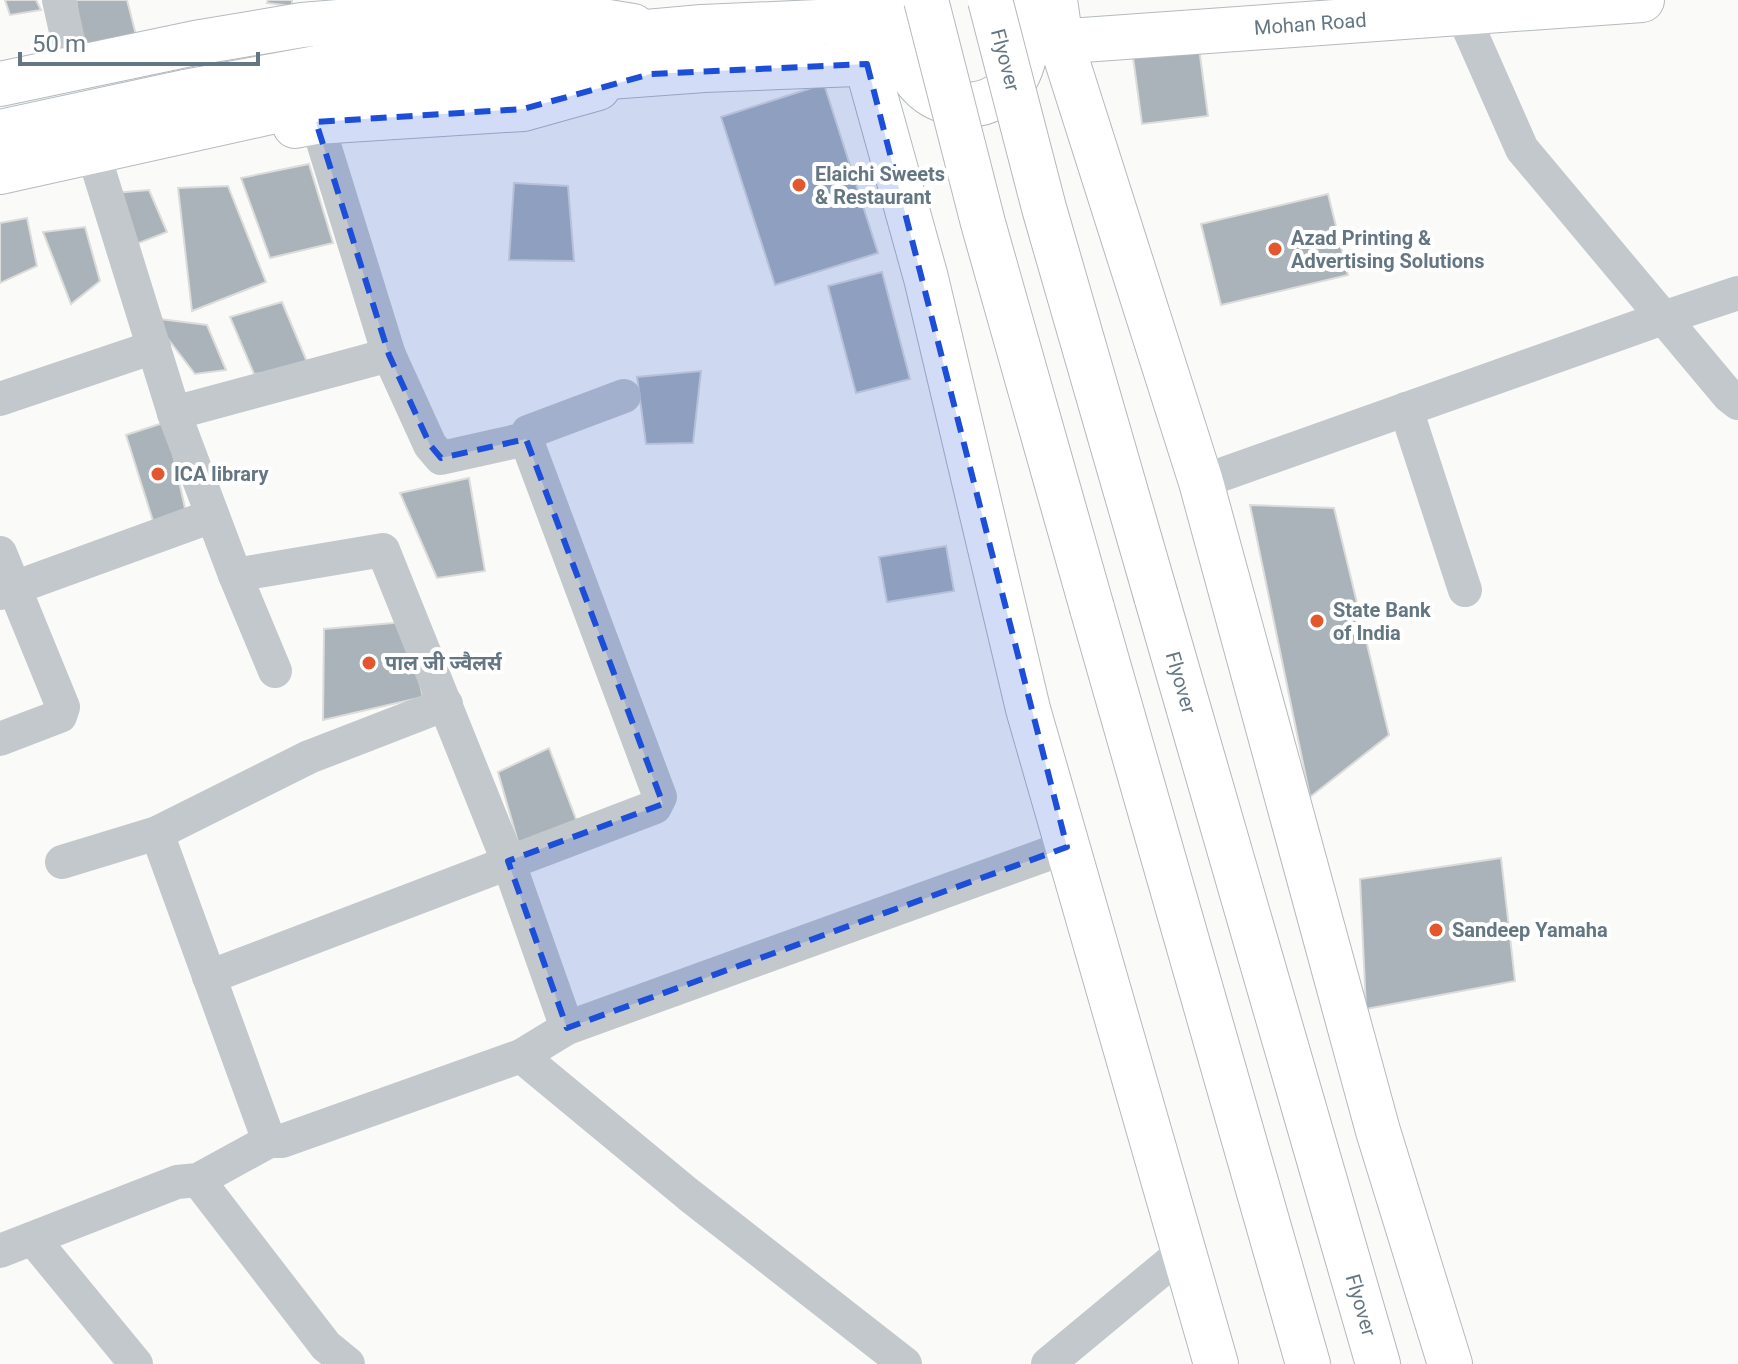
<svg xmlns="http://www.w3.org/2000/svg" width="1738" height="1364" font-family="Roboto,'Noto Sans Devanagari',sans-serif">
  <style>
    .building { fill: #aab3b9; stroke: #dcdcda; stroke-width: 2 }
    .lines { fill: none; stroke-linecap: round; stroke-linejoin: round }
    .secondary-casing { stroke: #b3babf; stroke-width: 46 }
    .primary-casing { stroke: #b5babe; stroke-width: 46 }
    .highway-casing { stroke: #b4b9bd; stroke-width: 46 }
    .street { stroke: #c3c8cc; stroke-width: 34 }
    .secondary { stroke: #fff; stroke-width: 44 }
    .primary { stroke: #fff; stroke-width: 44 }
    .highway { stroke: #fff; stroke-width: 44 }
    .highway-bridge-casing { stroke: #b4b9bd; stroke-width: 46; stroke-linecap: butt }
    .highway-bridge { stroke: #fff; stroke-width: 44 }
    .marked { fill: #1d4ed8; fill-opacity: 0.2; stroke: #1d4ed8; stroke-width: 6; stroke-dasharray: 16 10; stroke-linejoin: round }
    .poi-dot { fill: #e4572e; stroke: #fff; stroke-width: 3 }
    .labels { text-anchor: middle; dominant-baseline: central; stroke-width: 8; stroke-linejoin: round; paint-order: stroke }
    .street-label { font-size: 20px; fill: #657683; stroke: #fff }
    .poi-label { font-size: 20px; font-weight: bold; fill: #657683; stroke: #fff; text-anchor: start }
  </style>
  <rect width="100%" height="100%" fill="#fafaf8"/>
  <!-- building -->
  <g class="building">
    <polygon points="5,0 36,0 41,10 10,15"/>
    <polygon points="76,0 127,0 137,39 83,51"/>
    <polygon points="268,0 292,0 292,6 267,3"/>
    <polygon points="1199,48 1208,116 1142,124 1133,57"/>
    <polygon points="824,84 878,253 775,285 721,117"/>
    <polygon points="309,164 333,243 270,258 241,178"/>
    <polygon points="514,183 568,186 574,261 509,260"/>
    <polygon points="228,186 266,282 192,311 178,188"/>
    <polygon points="149,190 167,232 131,246 114,193"/>
    <polygon points="1328,194 1348,275 1221,305 1201,224"/>
    <polygon points="27,218 37,266 0,283 0,223"/>
    <polygon points="85,227 100,281 71,304 43,232"/>
    <polygon points="882,272 910,379 856,393 828,286"/>
    <polygon points="282,302 310,369 254,374 230,317"/>
    <polygon points="152,318 207,325 226,370 195,374"/>
    <polygon points="701,371 693,443 646,444 637,377"/>
    <polygon points="166,422 186,513 154,524 126,435"/>
    <polygon points="469,478 485,571 437,578 400,493"/>
    <polygon points="1250,505 1334,508 1389,735 1310,797"/>
    <polygon points="946,546 954,591 887,602 879,557"/>
    <polygon points="405,622 423,697 323,720 324,629"/>
    <polygon points="549,748 579,827 522,856 498,772"/>
    <polygon points="1501,858 1515,981 1366,1009 1360,879"/>
  </g>
  <g class="lines">
    <defs>
      <g id="secondary">
        <polyline points="1055,0 1061,42 1201,482 1378,1131 1450,1364"/>
        <polyline points="857,30 926,278 1028,709 1216,1364"/>
        <polyline points="0,84 195,43 302,25 516,7 633,26"/>
        <polyline points="295,126 316,122 523,109 598,88"/>
      </g>
      <g id="primary">
        <path d="M 905,36 C 896,112 1008,133 1024,57 C 1029,35 1021,16 1007,0"/>
        <path id="s1" d="M 1027,44 L 1642,0"/>
        <polyline points="0,132 185,92 388,55 702,27 910,18"/>
        <polyline points="0,172 311,103 390,93 704,70 907,62"/>
      </g>
      <g id="highway">
        <path id="s2" d="M 1156,596 L 1378,1364"/>
        <polyline points="1092,608 1308,1364"/>
      </g>
    </defs>
    <!-- secondary casing -->
    <use href="#secondary" class="secondary-casing"/>
    <!-- primary casing -->
    <use href="#primary" class="primary-casing"/>
    <!-- highway casing -->
    <use href="#highway" class="highway-casing"/>
    <!-- street -->
    <g class="street">
      <polyline points="59,0 74,67"/>
      <polyline points="1462,13 1522,149 1729,396 1738,403"/>
      <polyline points="311,103 389,355 430,445 441,458 526,439 528,432 624,396"/>
      <polyline points="97,165 174,413 235,575 275,671"/>
      <polyline points="0,399 154,347"/>
      <polyline points="1406,409 1465,590"/>
      <polyline points="174,413 389,355"/>
      <polyline points="1201,482 1663,318 1738,293"/>
      <polyline points="0,553 63,707 60,716 0,739"/>
      <polyline points="235,575 383,550 508,861 567,1028"/>
      <polyline points="0,593 212,516"/>
      <polyline points="157,833 269,1141"/>
      <polyline points="62,862 157,833 309,757 446,704"/>
      <polyline points="209,977 655,807 660,797 526,439"/>
      <polyline points="521,1056 689,1195 905,1364"/>
      <polyline points="198,1180 326,1346 348,1364"/>
      <polyline points="33,1239 136,1364"/>
      <polyline points="0,1251 177,1182 198,1180 269,1141 282,1141 521,1056 567,1028 1067,847"/>
      <polyline points="1048,1364 1183,1252"/>
    </g>
    <!-- secondary -->
    <use href="#secondary" class="secondary"/>
    <!-- primary -->
    <use href="#primary" class="primary"/>
    <!-- highway -->
    <use href="#highway" class="highway"/>
    <defs>
      <g id="highway-bridge">
        <polyline points="926,0 983,223 1092,608"/>
        <path id="s3" d="M 990,0 L 1044,208 L 1156,596"/>
      </g>
    </defs>
    <!-- highway-bridge casing -->
    <use href="#highway-bridge" class="highway-bridge-casing"/>
    <!-- highway-bridge -->
    <use href="#highway-bridge" class="highway-bridge"/>
  </g>
  <!-- marked area -->
  <path class="marked" d="M 867,64 L 1067,847 L 567,1028 L 508,861 L 663,804 L 526,439 L 441,458 L 430,445 L 389,355 L 316,122 L 523,109 L 651,74 Z"/>
  <!-- markers -->
  <g class="poi-dot">
    <circle cx="799" cy="185" r="8"/>
    <circle cx="1275" cy="249" r="8"/>
    <circle cx="158" cy="474" r="8"/>
    <circle cx="1317" cy="621" r="8"/>
    <circle cx="369" cy="663" r="8"/>
    <circle cx="1436" cy="930" r="8"/>
  </g>
  <g class="labels">
    <!-- street labels -->
    <g class="street-label">
      <text stroke="none"><textPath href="#s1" startOffset="284">Mohan Road</textPath></text>
      <text stroke="none"><textPath href="#s3" startOffset="62">Flyover</textPath></text>
      <text stroke="none"><textPath href="#s2" startOffset="90">Flyover</textPath></text>
      <text stroke="none"><textPath href="#s2" startOffset="738">Flyover</textPath></text>
    </g>
    <!-- poi labels -->
    <g class="poi-label">
      <text x="815" y="174">Elaichi Sweets<tspan x="815" dy="23">&amp; Restaurant</tspan></text>
      <text x="1291" y="238">Azad Printing &amp;<tspan x="1291" dy="23">Advertising Solutions</tspan></text>
      <text x="174" y="474">ICA library</text>
      <text x="1333" y="610">State Bank<tspan x="1333" dy="23">of India</tspan></text>
      <text x="385" y="663">पाल जी ज्वैलर्स</text>
      <text x="1452" y="930">Sandeep Yamaha</text>
    </g>
  </g>
  <!-- scale -->
  <path d="M20 52v12h238v-12" fill="none" stroke="#657683" stroke-width="4"/>
  <text x="32" y="52" font-size="24" fill="#657683" stroke="#ffffff" stroke-width="6" paint-order="stroke">50 m</text>
</svg>
